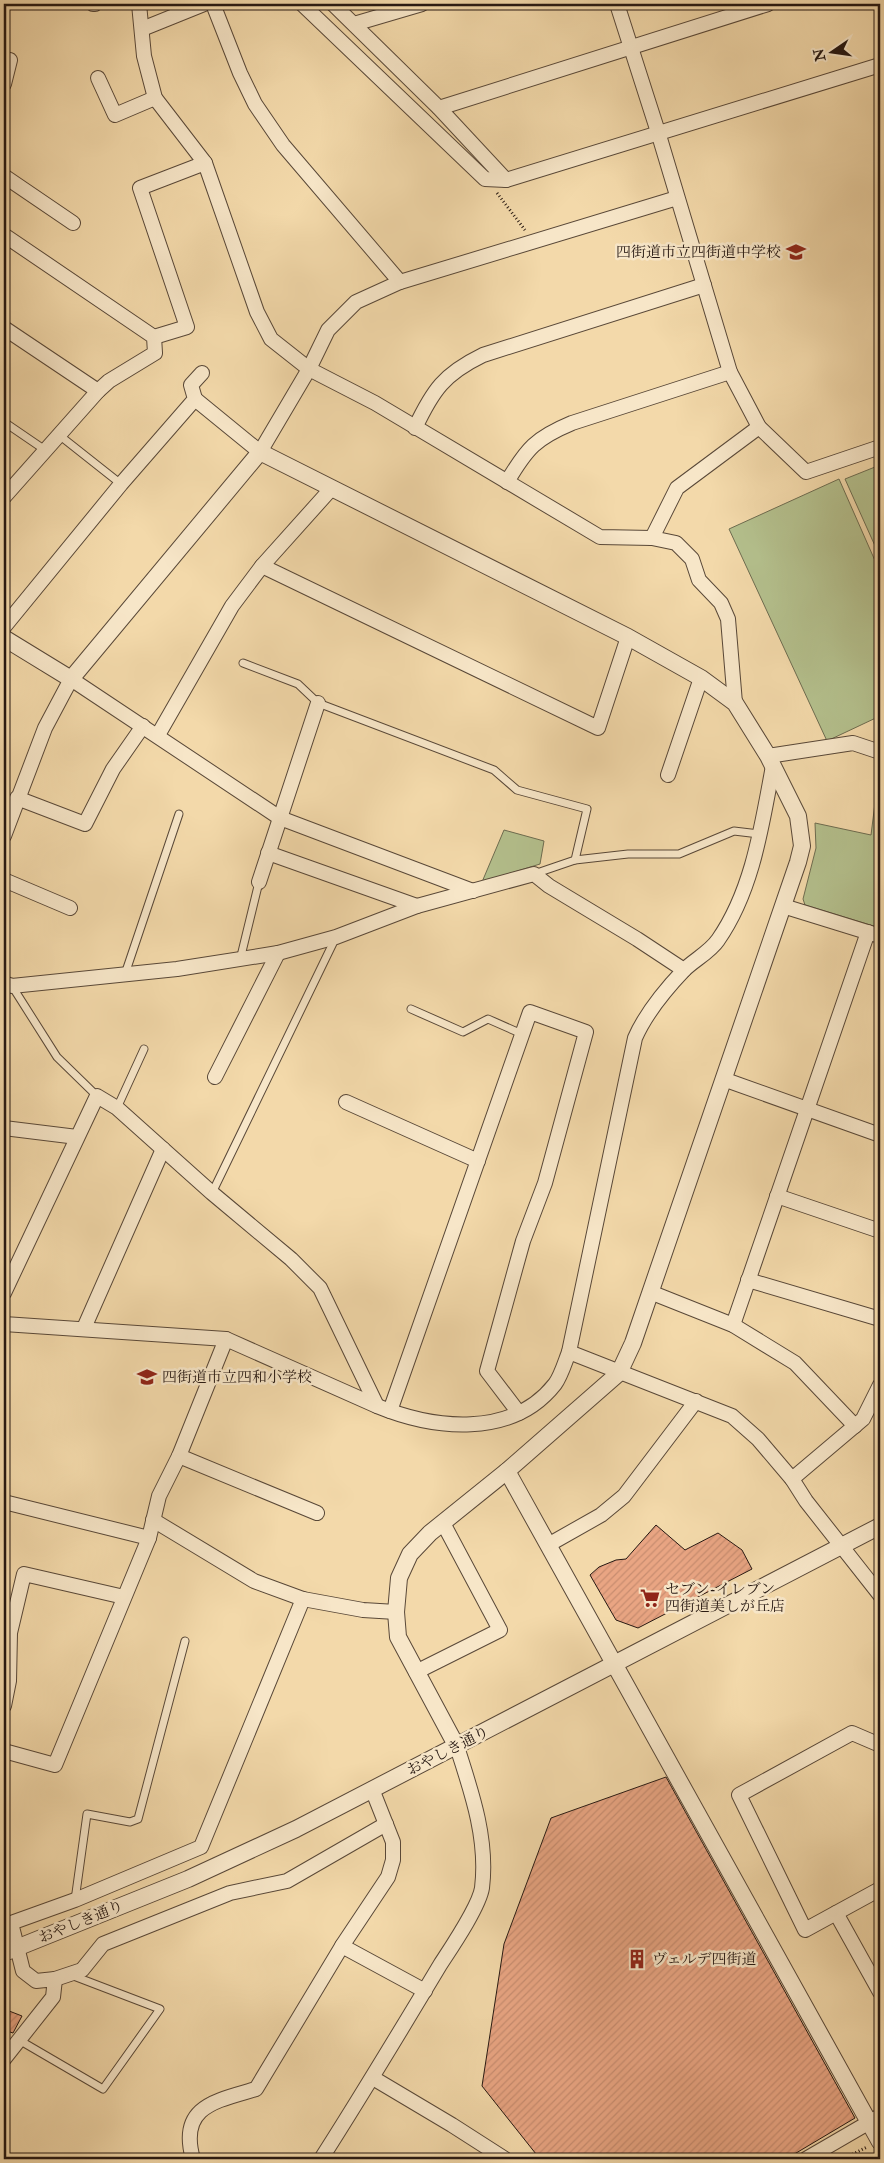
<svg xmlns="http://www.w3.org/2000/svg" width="884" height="2163" font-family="'IM FELL Double Pica','Noto Serif JP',serif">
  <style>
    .green { fill: #b4c08d; stroke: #6d6c50 }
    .building { fill: url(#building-hatch); stroke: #261812 }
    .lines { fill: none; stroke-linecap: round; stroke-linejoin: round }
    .service-casing { stroke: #594838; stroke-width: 9 }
    .minor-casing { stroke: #594838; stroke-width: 16 }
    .tertiary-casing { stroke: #594838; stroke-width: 18 }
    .path { stroke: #261812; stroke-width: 3; stroke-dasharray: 1 2.5; stroke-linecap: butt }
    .service { stroke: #f7e6c8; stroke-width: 7 }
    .minor { stroke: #f7e6c8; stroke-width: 14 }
    .tertiary { stroke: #f7e6c8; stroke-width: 16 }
    .labels { text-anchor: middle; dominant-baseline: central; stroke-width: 5; stroke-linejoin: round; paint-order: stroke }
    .poi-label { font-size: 15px; fill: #261812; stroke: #f7e6c8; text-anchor: start }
    .street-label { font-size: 15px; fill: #261812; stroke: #f7e6c8 }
  </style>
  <defs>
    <pattern id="building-hatch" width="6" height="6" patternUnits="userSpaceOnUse" patternTransform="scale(1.25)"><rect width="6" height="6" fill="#e9a583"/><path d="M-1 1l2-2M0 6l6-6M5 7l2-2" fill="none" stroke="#c88d70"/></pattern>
  </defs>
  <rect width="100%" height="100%" fill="#f3d9aa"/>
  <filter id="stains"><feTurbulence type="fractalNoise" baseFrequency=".004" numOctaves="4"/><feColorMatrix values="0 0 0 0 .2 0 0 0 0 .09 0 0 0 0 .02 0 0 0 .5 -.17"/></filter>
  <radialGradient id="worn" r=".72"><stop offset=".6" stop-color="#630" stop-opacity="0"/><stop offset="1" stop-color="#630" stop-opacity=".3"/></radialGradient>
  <!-- green -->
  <g class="green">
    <polygon points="880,465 880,557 845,479"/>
    <polygon points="839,479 880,572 880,716 827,741 729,529"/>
    <polygon points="878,779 880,779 880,928 805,905 803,899 816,848 815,823 871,835"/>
    <polygon points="504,830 544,841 540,864 482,882"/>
  </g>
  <!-- building -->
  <g class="building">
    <polygon points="656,1525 685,1550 718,1533 742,1550 752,1569 638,1628 616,1620 590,1575 599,1567 616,1560 626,1559"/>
    <polygon points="666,1777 855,2118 786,2159 540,2159 482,2086 504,1944 551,1818"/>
    <polygon points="4,2009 22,2016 13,2033 4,2030"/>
  </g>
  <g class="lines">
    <defs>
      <g id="service">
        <polyline points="4,422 45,450"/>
        <polyline points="59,435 121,484"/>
        <polyline points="243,663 298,684 318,703 494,770 517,790 587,809 575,860 534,874"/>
        <polyline points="575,860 628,854 679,854 734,831 759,834"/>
        <polyline points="240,960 259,882"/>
        <polyline points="125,974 179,814"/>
        <polyline points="12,986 57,1057 97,1096"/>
        <polyline points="411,1009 463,1032 488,1019 522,1034"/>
        <polyline points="117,1108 144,1049"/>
        <polyline points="212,1193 336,937"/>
        <polyline points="75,1900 87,1814 130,1822 138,1819 185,1641"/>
        <polyline points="19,2040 103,2089 160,2009 71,1975"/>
      </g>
      <g id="minor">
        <polyline points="93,4 95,4"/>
        <polyline points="139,4 144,56 155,98 205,163 257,312 271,339 309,369 375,403 600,537 652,538 676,543 692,559 699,580 721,603 728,619 735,703"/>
        <polyline points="213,4 240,73 255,104 283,145 400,282"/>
        <polyline points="302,4 485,179 506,180 880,65"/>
        <polyline points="333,4 439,108 506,180"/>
        <polyline points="617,4 658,132 730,372 759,427 806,472 880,447"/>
        <polyline points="354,24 422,4"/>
        <polyline points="142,29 204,4"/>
        <polyline points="98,78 115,115 155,98"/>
        <polyline points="4,84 10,60"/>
        <polyline points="439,108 768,4"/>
        <polyline points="4,176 73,223"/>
        <polyline points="4,235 154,337 155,353 109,381 98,391 4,497"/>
        <polyline points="4,328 98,391"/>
        <polyline points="154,337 187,327 140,188 205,163"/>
        <polyline points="195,399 260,452 309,369 328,330 356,302 400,282 677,198"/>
        <path d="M 415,428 C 433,390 444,374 483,355 L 704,285"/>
        <path d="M 507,482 C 527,448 536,438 572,423 L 730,372"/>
        <polyline points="652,538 677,488 759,427"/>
        <polyline points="262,566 598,728 628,637"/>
        <polyline points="4,627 121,484 195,399 191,385 202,373"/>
        <polyline points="158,735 232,606 262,566 331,489"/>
        <polyline points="768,756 853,743 880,752"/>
        <polyline points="668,775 701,678"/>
        <polyline points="17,798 85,824 113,769 143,726"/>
        <polyline points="4,836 45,728 71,679 280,818 473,891"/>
        <polyline points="268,853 417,906"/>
        <polyline points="4,880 70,908"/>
        <polyline points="259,882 318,703"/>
        <polyline points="783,906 880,936"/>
        <polyline points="4,983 12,986 177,969 278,953 336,937 417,906 534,874 549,886 637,939 684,970"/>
        <polyline points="215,1077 278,953"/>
        <polyline points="723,1079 880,1135"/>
        <polyline points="346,1102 478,1161"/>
        <polyline points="4,1128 77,1137"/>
        <polyline points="777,1196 880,1231"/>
        <polyline points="748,1280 880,1319"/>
        <polyline points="650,1292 733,1325 795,1363 855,1426"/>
        <polyline points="4,1293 97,1096 117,1108 212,1193 291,1259 320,1288 377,1406"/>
        <path d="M 4,1324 L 226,1339 L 377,1406 C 433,1429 512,1439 555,1384 C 561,1376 565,1362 569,1352 L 635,1038 C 646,1013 665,990 684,970 C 694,960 710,952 718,940 C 753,890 762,824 773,766"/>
        <polyline points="733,1325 868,932"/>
        <polyline points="84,1328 163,1149"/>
        <polyline points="569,1352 732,1416 758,1439 792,1479 806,1501 880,1595"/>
        <polyline points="390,1411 530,1012 586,1032 545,1183 523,1241 487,1371 519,1413"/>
        <polyline points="179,1456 317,1513"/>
        <polyline points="792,1479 863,1419 880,1385"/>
        <polyline points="4,1502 149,1538"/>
        <polyline points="153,1520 254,1581 303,1599 363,1610 396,1612"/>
        <polyline points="548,1545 601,1515 624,1496 696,1401"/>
        <polyline points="416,1672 500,1630 443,1523"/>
        <polyline points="4,1706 9,1681 10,1633 24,1574 124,1597"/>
        <polyline points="880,1745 852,1733 739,1795 805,1930 880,1889"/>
        <polyline points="4,1751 55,1765 149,1538 159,1496 179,1456 226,1339"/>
        <polyline points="836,1913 880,1992"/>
        <polyline points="342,1946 425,1991"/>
        <polyline points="55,1979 82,1970 103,1944 230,1893 287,1881 386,1824"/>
        <polyline points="4,2059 53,1997 55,1979 36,1981 23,1971 11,1923 75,1900 201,1847 303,1599"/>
        <polyline points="373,2078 452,2125 505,2159"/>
        <path d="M 193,2159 C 178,2106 216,2101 256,2089 L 342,1946 L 388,1877 L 393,1860 L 393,1842 L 372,1789"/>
        <path d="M 321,2159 C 362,2095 401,2030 440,1965 C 451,1948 479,1907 482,1888 C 488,1840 472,1793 457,1747"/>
        <polyline points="806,2159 880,2116"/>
      </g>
      <g id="tertiary">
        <polyline points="4,638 71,679 260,452 628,637 701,678 735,703 768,756 798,816 802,846 798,862 633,1343 619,1373 507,1471 430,1533 410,1554 399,1578 396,1612 398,1637 457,1747"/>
        <polyline points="507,1471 880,2142"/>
        <polyline points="4,1953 188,1879 296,1829 880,1526"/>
      </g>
    </defs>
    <!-- service casing -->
    <use href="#service" class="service-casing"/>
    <!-- minor casing -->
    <use href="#minor" class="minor-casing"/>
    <!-- tertiary casing -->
    <use href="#tertiary" class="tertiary-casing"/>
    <!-- path -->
    <g class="path">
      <polyline points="497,193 525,230"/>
      <polyline points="843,2159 867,2147"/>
    </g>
    <!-- service -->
    <use href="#service" class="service"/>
    <!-- minor -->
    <use href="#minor" class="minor"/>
    <!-- tertiary -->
    <use href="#tertiary" class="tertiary"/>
  </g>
  <!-- icons -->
  <defs>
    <symbol id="school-bare" viewBox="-9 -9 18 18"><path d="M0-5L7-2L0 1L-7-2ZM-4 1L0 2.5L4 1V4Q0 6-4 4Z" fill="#8f2418" stroke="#f7e6c8" stroke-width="2.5" paint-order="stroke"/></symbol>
    <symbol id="supermarket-bare" viewBox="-9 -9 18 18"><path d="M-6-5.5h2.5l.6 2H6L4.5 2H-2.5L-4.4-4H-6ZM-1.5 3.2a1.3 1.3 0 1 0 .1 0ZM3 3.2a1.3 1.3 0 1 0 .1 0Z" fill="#8f2418" stroke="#f7e6c8" stroke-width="2.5" paint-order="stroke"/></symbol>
    <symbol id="building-bare" viewBox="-9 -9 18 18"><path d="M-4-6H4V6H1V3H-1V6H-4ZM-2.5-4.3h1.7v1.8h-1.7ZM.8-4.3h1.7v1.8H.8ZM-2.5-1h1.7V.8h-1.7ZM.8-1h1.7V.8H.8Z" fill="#8f2418" stroke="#f7e6c8" stroke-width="2.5" paint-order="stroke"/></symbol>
  </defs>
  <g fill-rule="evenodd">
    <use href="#school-bare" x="782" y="238" width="28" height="28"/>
    <use href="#school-bare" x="133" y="1363" width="28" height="28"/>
    <use href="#supermarket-bare" x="636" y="1584" width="28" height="28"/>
    <use href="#building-bare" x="623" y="1945" width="28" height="28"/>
  </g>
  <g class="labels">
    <!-- poi labels -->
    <g class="poi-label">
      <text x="781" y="252" text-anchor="end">四街道市立四街道中学校</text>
      <text x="162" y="1377">四街道市立四和小学校</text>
      <text x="665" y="1589">セブン-イレブン<tspan x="665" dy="17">四街道美しが丘店</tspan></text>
      <text x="652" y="1959">ヴェルデ四街道</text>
    </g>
    <!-- street labels -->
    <g class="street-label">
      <text transform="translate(448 1751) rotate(-27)">おやしき通り</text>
      <text transform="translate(81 1922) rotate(-22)">おやしき通り</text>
    </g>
  </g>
  <!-- margin -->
  <rect width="884" height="2163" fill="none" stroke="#f3d9aa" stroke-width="20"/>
  <rect x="5" y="5" width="874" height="2153" fill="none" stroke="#261812" stroke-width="2.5"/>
  <rect x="10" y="10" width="864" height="2143" fill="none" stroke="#261812"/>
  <!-- north arrow -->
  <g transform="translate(832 52) rotate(257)" stroke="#f7e6c8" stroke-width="4" paint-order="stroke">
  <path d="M0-4L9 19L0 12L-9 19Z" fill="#261812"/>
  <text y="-8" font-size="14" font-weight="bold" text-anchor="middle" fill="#261812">N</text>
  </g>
  <rect width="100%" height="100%" filter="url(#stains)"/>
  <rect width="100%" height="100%" fill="url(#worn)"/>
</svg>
